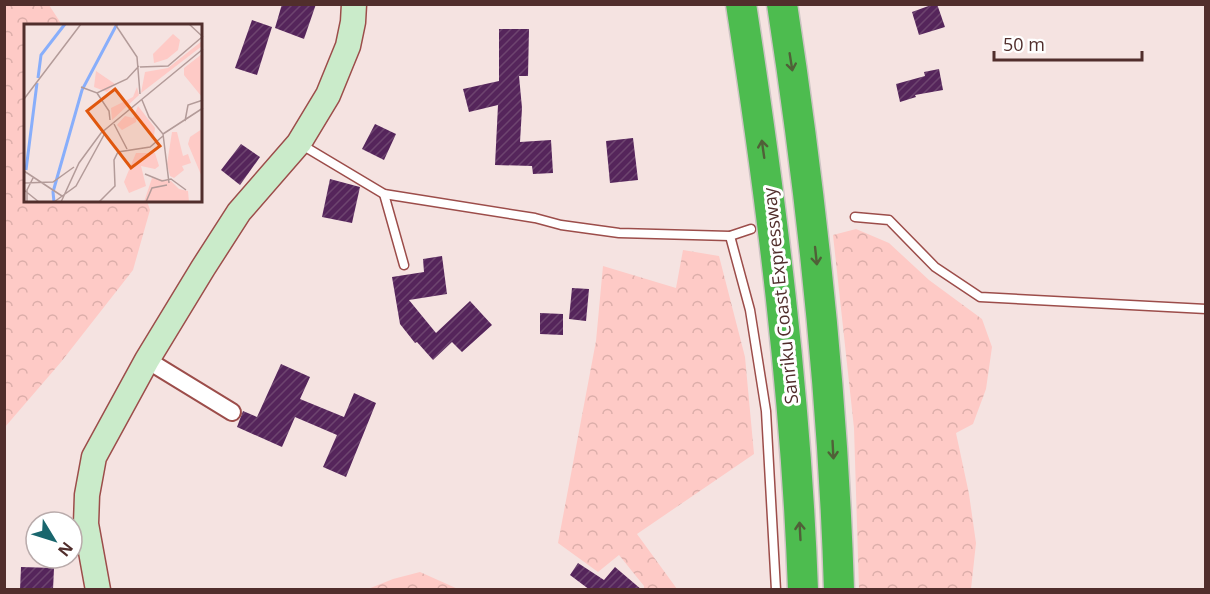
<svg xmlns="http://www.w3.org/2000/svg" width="1210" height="594" font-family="'Open Sans',sans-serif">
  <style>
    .forest { fill: url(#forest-crowns) }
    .building { fill: url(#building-hatch) }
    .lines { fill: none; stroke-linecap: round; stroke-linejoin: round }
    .lane-casing { stroke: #9c4d4a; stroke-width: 11 }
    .street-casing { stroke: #9c4d4a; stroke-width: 20 }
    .secondary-casing { stroke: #9c4d4a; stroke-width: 27 }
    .highway-casing { stroke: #cec4c4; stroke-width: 33 }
    .lane { stroke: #fff; stroke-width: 8 }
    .street { stroke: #fff; stroke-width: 16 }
    .secondary { stroke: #caebca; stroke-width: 24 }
    .highway { stroke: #4dbc4f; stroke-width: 30 }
    .oneway { stroke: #506038 }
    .labels { text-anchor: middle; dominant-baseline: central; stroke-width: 6; stroke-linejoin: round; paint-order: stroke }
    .street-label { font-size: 18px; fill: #512e2c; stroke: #fff }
    .inset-river { fill: none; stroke: #88aefb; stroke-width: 3 }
    .inset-road { fill: none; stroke: #b39b99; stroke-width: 1.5 }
    .view { fill: #e0570e; fill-opacity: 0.15; stroke: #e0570e; stroke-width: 3 }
    .inset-edge { fill: none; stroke: #512e2c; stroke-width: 3 }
  </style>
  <defs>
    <pattern id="forest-crowns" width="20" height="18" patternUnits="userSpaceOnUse" patternTransform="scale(1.5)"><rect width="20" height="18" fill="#fecac6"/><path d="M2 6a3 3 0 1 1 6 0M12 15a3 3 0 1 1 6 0" fill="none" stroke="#dcaeaa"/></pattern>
    <pattern id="building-hatch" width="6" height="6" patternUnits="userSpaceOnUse" patternTransform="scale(1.5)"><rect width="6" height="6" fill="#55255b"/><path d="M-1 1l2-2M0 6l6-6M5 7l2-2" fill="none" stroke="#6d446f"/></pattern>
  </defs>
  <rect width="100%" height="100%" fill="#f5e3e1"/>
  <!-- forest -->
  <g class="forest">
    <polygon points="5,4 49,5 62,25 26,26 26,201 147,201 150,210 133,270 61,362 5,427"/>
    <polygon points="856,229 889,243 929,280 982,319 992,347 986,389 973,424 956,433 969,494 976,543 971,589 859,589 854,428 833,235"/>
    <polygon points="683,250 719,256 745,357 754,454 637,534 677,589 644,589 644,586 619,555 598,572 558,543 596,341 603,266 676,288"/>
    <polygon points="420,572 458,589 368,589 393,579"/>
  </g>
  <!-- building -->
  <g class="building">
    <polygon points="282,4 316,4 304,39 275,28"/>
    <polygon points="934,4 937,4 945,27 919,35 912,12"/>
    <polygon points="252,20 272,27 257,75 235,68"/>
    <polygon points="499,29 529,29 528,76 519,76 522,108 520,142 551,140 553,173 533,174 532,166 495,165 498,105 469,112 463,89 499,81"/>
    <polygon points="939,69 943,90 915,95 916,97 900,102 896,84 925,76 924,72"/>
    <polygon points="375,124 396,134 384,160 362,149"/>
    <polygon points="633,138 638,180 610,183 606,141"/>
    <polygon points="241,144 260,157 240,185 221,170"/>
    <polygon points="330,179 360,187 352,223 322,217"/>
    <polygon points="442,256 447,294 409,300 436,333 470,301 492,325 462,352 452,342 433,360 417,342 415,343 400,324 392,277 424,272 423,259"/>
    <polygon points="572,288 589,289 586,321 569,319"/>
    <polygon points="540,313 563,314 563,335 540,334"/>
    <polygon points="281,364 310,377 300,399 344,417 354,393 376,403 346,477 323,467 337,435 295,417 282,447 237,427 243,411 257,417"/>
    <polygon points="578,563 604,580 615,567 642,590 590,590 570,575"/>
    <polygon points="21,567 54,568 53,590 20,590"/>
  </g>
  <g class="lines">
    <defs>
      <g id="lane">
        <polyline points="302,145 384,194 535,218 561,225 619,233 730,236 751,229"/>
        <polyline points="384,194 404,265"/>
        <polyline points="855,217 889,220 935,267 980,297 1206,309"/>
        <polyline points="730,236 750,310 766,411 776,590"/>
      </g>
      <polyline id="street" points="147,360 232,412"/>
      <polyline id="secondary" points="98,590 86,524 87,495 94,457 147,360 203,268 239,212 299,143 328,95 348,46 353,22 354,4"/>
      <g id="highway">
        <path d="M 741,4 C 771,198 796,393 803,590"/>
        <path d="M 782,4 C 812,199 833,393 839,590"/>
      </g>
    </defs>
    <!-- lane casing -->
    <use href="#lane" class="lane-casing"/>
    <!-- street casing -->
    <use href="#street" class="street-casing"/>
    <!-- secondary casing -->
    <use href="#secondary" class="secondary-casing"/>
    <!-- highway casing -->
    <use href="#highway" class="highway-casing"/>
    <!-- lane -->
    <use href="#lane" class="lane"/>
    <!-- street -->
    <use href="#street" class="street"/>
    <!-- secondary -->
    <use href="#secondary" class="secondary"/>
    <!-- highway -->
    <use href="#highway" class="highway"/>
  </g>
  <!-- one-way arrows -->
  <defs><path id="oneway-shaft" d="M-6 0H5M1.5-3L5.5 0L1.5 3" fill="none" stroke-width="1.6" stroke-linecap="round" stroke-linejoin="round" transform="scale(1.5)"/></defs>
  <g class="oneway">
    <use href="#oneway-shaft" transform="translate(791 62) rotate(81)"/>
    <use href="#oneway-shaft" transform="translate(763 149) rotate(-98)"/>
    <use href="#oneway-shaft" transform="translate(816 256) rotate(84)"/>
    <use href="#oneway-shaft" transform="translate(833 450) rotate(87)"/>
    <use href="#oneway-shaft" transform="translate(800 531) rotate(-93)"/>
  </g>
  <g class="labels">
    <!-- street labels -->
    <g class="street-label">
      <text transform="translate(780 296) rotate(-96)">Sanriku Coast Expressway</text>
    </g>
  </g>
  <!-- overview -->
  <g transform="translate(24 24)">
    <rect width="178" height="178" fill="#f5e3e1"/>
    <path d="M 149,10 L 156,16 L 154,26 L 143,35 L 130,39 L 129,30 ZM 178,17 L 178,22 L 117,69 L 121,48 L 144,44 ZM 178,30 L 178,73 L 160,51 L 160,44 ZM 72,47 L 91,60 L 83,68 L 70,63 ZM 113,63 L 115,71 L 88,96 L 87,84 L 109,73 ZM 114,82 L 131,104 L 130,112 L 119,103 L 113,91 L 112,98 L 98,106 L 93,101 L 101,92 L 109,94 ZM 178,105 L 178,153 L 164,120 L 166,113 ZM 148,108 L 153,108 L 159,132 L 164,130 L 167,139 L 158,142 L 160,146 L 150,154 L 146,152 L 143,140 ZM 112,129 L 131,129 L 135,142 L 131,145 L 117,142 L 122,162 L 105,169 L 100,158 Z" fill="#fecac6"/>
    <path d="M 128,154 L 147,157 L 155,165 L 164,167 L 165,178 L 120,178 Z" fill="#fecac6"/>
    <path class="inset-river" d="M 14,54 L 17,31 L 41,0M 2,146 L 13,59M 30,178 L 29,168 L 58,66 L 93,0"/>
    <path class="inset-road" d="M 91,0 L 113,33 L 116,70M 165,0 L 179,13M 116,43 L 144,42 L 178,13M 57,63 L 73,69 L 103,55 L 115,42M 73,69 L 85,87 L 86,96M 0,75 L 57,0M 118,76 L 125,93 L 139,110 L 145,159M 161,97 L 164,81 L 179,76M 90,100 L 103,125M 139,110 L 179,84M 0,147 L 38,172M 121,150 L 138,157 L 147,155 L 162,166M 0,159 L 29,158 L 50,143M 0,166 L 15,178M 3,178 L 3,166 L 9,154M 30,178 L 52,162 L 81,109M 37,178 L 55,139 L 77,109 L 179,25M 75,178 L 91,162 L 90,136 L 94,128 L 126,123 L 139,112M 122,178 L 128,164 L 143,161"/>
    <path class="view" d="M 91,65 L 136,122 L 107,144 L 63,87 Z"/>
    <rect width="178" height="178" class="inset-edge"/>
  </g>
  <!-- border -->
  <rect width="1210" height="594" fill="none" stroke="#512e2c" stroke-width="12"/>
  <!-- north arrow -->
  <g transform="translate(54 540) rotate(128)"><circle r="28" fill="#ffffff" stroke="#b9abab" stroke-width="1.5"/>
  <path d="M0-4.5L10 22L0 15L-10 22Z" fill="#19666d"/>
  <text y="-9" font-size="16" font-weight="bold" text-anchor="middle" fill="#512e2c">N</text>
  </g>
  <!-- scale -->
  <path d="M994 51v9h148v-9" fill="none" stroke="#512e2c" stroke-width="3"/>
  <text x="1003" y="51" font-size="18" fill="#512e2c" stroke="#ffffff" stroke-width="4.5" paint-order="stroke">50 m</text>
</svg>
